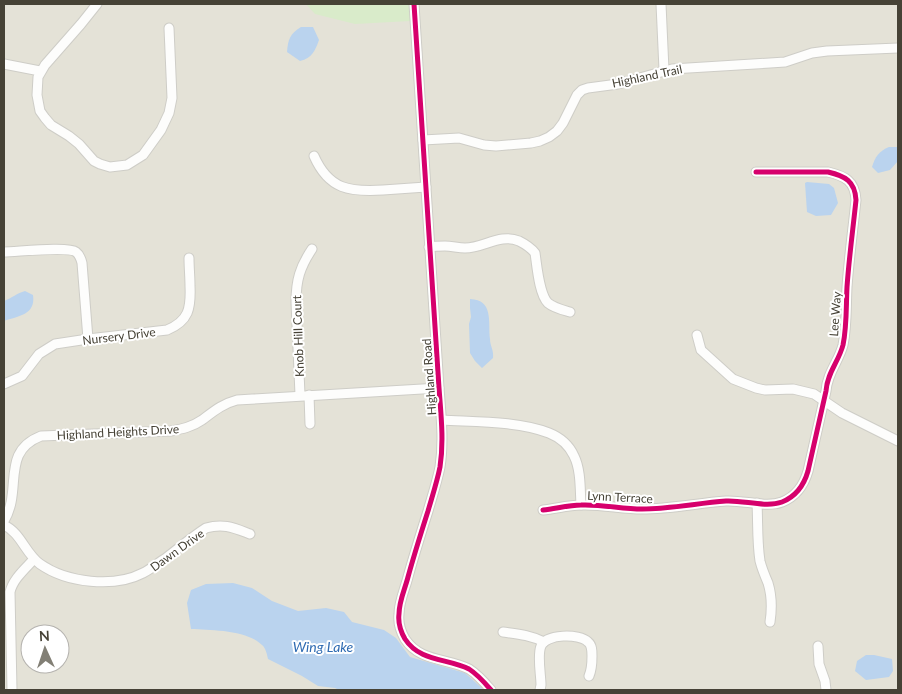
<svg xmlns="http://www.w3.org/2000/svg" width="902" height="694" font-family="Lato,sans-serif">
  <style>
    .residential { fill: #e4e2d7; fill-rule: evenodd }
    .green { fill: #d9ebca }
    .water { fill: #bad3ee }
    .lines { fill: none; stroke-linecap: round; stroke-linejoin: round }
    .minor-casing { stroke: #cecdc7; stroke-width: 11 }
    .minor { stroke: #fdfdfc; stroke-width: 9 }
    .cycleway-casing { stroke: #fff; stroke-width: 8 }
    .cycleway { stroke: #d6006c; stroke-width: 5 }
    .labels { text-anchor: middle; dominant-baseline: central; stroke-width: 4; stroke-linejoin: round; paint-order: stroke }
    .street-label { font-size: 12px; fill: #464236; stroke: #fff }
    .water-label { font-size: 14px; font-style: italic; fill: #2f6bb2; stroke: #fff }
  </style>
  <rect width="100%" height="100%" fill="#f0efea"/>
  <!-- residential -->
  <path class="residential" d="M 4,4 L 898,4 L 898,690 L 4,690 ZM 30,634 L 60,634 L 60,664 L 30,664 Z"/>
  <!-- green -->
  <polygon class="green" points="306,4 409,4 410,21 355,24 315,14"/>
  <!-- water -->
  <g class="water">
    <path d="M 301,27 L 313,27 L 319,40 C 315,51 312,58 300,61 L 287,52 C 288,39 290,34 301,27 Z"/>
    <path d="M 889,147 L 897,147 L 898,149 L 898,161 L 890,170 L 878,173 L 872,167 C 875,157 879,151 889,147 Z"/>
    <polygon points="807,182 829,184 834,188 838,203 831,215 816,216 807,212 805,183"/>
    <path d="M 25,291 L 33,295 C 36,315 18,316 4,321 L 4,301 C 12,298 17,293 25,291 Z"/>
    <path d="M 470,299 C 494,300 488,322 490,339 C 490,346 494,350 493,358 L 482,368 L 475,361 L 470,353 L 469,324 L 471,317 L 470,308 Z"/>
    <path d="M 233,583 L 252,588 L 272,601 L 298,611 L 326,608 L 344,612 L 352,622 L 384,630 L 396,638 L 410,657 L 465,673 L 484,690 L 339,690 L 335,688 L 318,686 L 302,676 L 268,659 C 267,655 266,648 262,645 C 247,630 211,630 191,629 L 187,603 L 191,590 L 206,584 Z"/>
    <polygon points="866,655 874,655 892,659 893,671 889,677 866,680 855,671 857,661"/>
  </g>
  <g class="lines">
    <defs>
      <g id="minor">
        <polyline points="97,4 81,24 45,65 38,77 37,95 40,111 45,118 51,125 69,136 79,144 94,161 100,164 110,167 127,165 143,155 161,130 169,113 172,98 169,28"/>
        <path d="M 414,4 L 439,388 C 441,415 444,441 440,467 C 437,482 432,497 428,511 C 421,533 414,555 408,577 C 405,589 399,601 399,614 C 398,622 401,632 405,639 C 420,662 447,658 469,669 C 477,674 485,683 491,690"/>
        <polyline points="661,4 664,70"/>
        <polyline points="4,64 40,71"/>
        <polyline points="423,140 459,138 484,145 496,146 531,143 540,141 549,137 557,131 563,123 577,95 582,90 588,88 618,84 672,69 770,63 785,62 812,53 827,51 898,48"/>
        <path d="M 314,156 C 329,190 350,192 383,190 C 397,189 412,188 426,187"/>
        <path d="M 429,247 C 435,246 440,246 445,246 C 452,246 458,248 465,248 C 484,248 500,233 519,241 C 525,244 531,248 535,253 C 537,266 539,294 548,303 C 554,308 563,310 570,312"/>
        <path d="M 4,252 C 16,252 68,246 76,252 C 80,255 81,259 82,263 L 88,339"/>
        <polyline points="697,335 701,350 733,379 756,388 765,390 793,389 814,394 842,413 898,441"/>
        <path d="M 4,384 L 22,376 L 39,354 L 55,344 L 88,339 L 167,330 C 189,321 191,308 190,286 C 190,277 189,267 189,258"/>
        <path d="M 300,395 L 296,302 C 296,280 300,267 312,249"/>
        <polyline points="309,395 310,424"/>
        <path d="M 442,420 C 475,422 518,421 549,433 C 559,437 569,445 574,456 C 581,470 580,489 581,505"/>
        <path d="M 757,503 C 758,522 757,542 760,561 C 762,569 765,576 768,583 C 772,596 772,609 770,622"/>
        <path d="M 543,510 C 555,509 568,505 581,505 C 601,504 622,509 642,509 C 670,509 698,503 726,501 C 744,500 766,508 782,502 C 797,496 804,485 808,471 L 826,391 C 827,373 839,361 843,345 C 847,326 846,306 847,287 C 849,258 853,229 856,200 C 855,181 845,176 828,172 L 756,172"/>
        <path d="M 4,521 C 23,489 0,452 41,436 L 171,431 C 182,429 192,427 202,420 C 214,411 222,404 237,400 L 439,388"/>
        <path d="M 4,525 C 21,533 25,553 40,564 C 67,583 114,588 143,573 C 151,569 158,563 166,558 C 179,548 192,537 206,528 C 224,523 234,528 250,534"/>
        <path d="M 503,632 C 517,634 530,635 544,642"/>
        <polyline points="818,646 819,664 825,681 826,690"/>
        <path d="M 12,690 L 10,592 C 13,579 25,569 34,559"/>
        <path d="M 540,690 L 541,685 C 541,675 537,655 541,646 C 546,634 579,633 588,642 C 592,645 592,651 592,656 C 592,663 592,669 589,676"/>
      </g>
    </defs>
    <!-- minor casing -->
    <use href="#minor" class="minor-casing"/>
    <!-- minor -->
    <use href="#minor" class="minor"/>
    <defs>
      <g id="cycleway">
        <path d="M 414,4 L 439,388 C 441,415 444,441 440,467 C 437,482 432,497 428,511 C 421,533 414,555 408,577 C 405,589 399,601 399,614 C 398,622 401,632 405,639 C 420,662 447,658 469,669 C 477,674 485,683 491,690"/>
        <path d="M 543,510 C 555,509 568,505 581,505 C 601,504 622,509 642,509 C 670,509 698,503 726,501 C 744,500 766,508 782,502 C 797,496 804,485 808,471 L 826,391 C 827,373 839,361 843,345 C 847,326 846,306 847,287 C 849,258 853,229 856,200 C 855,181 845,176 828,172 L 756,172"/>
      </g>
    </defs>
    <!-- cycleway casing -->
    <use href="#cycleway" class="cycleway-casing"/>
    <!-- cycleway -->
    <use href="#cycleway" class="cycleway"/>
  </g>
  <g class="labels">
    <!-- street labels -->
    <g class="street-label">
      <text transform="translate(647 76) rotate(-12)">Highland Trail</text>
      <text transform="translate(835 314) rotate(-86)">Lee Way</text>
      <text transform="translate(119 336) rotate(-7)">Nursery Drive</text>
      <text transform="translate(298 336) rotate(-92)">Knob Hill Court</text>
      <text transform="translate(429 377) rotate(-94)">Highland Road</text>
      <text transform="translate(118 432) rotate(-3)">Highland Heights Drive</text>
      <text transform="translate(620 497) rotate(3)">Lynn Terrace</text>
      <text transform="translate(177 550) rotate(-36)">Dawn Drive</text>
    </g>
    <!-- water labels -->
    <g class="water-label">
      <text x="323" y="646">Wing Lake</text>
    </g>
  </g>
  <!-- border -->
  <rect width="902" height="694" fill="none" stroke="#464236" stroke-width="10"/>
  <!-- north arrow -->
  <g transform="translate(45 649) rotate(357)"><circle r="24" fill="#ffffff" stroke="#b5b3af"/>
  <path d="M0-4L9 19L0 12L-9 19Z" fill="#827f75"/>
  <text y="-8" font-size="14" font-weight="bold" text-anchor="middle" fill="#464236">N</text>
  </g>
</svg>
